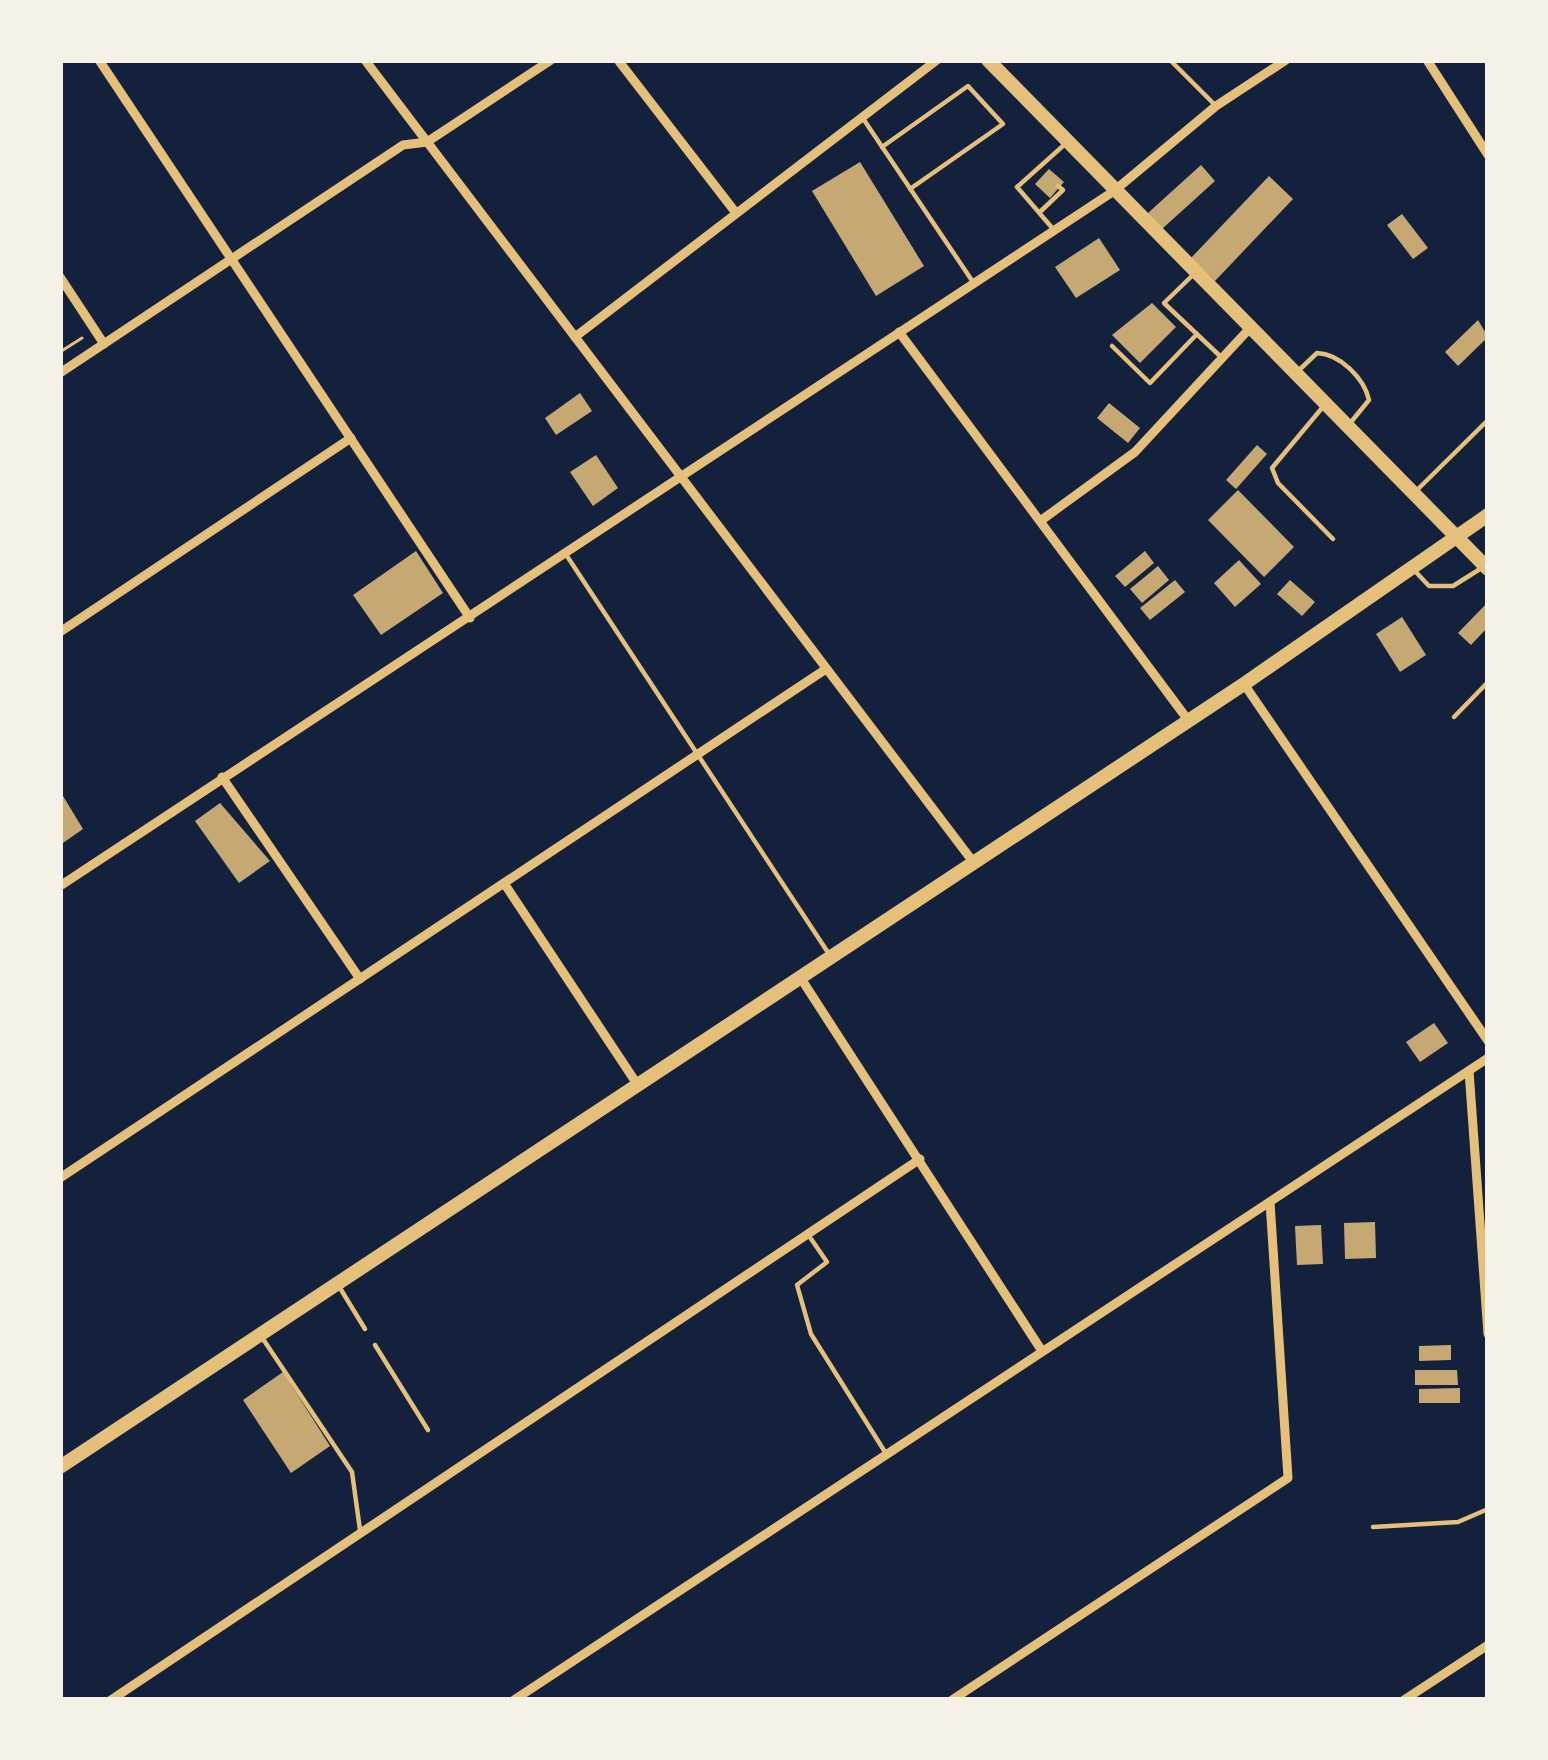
<svg xmlns="http://www.w3.org/2000/svg" width="1548" height="1760" font-family="Karla,sans-serif">
  <style>
    .building { fill: #c6a872 }
    .lines { fill: none; stroke-linecap: round; stroke-linejoin: round }
    .path { stroke: #e5c07b; stroke-width: 3 }
    .service { stroke: #e5c07b; stroke-width: 4.5 }
    .minor { stroke: #e5c07b; stroke-width: 9 }
    .secondary { stroke: #e5c07b; stroke-width: 14 }
  </style>
  <rect width="100%" height="100%" fill="#14213d"/>
  <!-- building -->
  <g class="building">
    <polygon points="860,162 924,266 876,296 812,191"/>
    <polygon points="1201,165 1215,181 1162,229 1148,213"/>
    <polygon points="1049,169 1064,182 1050,198 1035,184"/>
    <polygon points="1269,176 1293,199 1215,281 1191,258"/>
    <polygon points="1402,214 1428,248 1413,259 1387,225"/>
    <polygon points="1099,238 1120,270 1076,298 1055,267"/>
    <polygon points="1152,303 1176,327 1140,363 1112,335"/>
    <polygon points="1478,320 1488,337 1458,366 1445,352"/>
    <polygon points="580,393 592,411 556,435 545,418"/>
    <polygon points="1109,403 1140,428 1128,443 1097,418"/>
    <polygon points="1257,445 1267,454 1236,489 1226,480"/>
    <polygon points="596,455 618,488 593,506 570,472"/>
    <polygon points="1238,490 1294,547 1264,577 1208,520"/>
    <polygon points="416,551 443,593 381,635 353,595"/>
    <polygon points="1145,551 1154,563 1125,587 1115,576"/>
    <polygon points="1239,560 1261,584 1235,607 1214,583"/>
    <polygon points="1158,566 1169,580 1142,603 1130,589"/>
    <polygon points="1175,580 1185,592 1150,620 1140,608"/>
    <polygon points="1290,580 1315,602 1302,616 1277,594"/>
    <polygon points="1488,602 1488,627 1471,645 1458,633"/>
    <polygon points="1402,617 1426,655 1400,672 1376,634"/>
    <polygon points="60,791 83,829 60,845"/>
    <polygon points="220,803 270,861 239,883 195,821"/>
    <polygon points="1434,1023 1448,1043 1420,1062 1406,1042"/>
    <polygon points="1375,1222 1376,1258 1345,1259 1344,1223"/>
    <polygon points="1321,1225 1323,1264 1297,1265 1295,1226"/>
    <polygon points="1451,1345 1451,1360 1419,1361 1419,1346"/>
    <polygon points="1415,1370 1457,1370 1458,1385 1415,1385"/>
    <polygon points="283,1372 330,1446 291,1473 243,1400"/>
    <polygon points="1460,1388 1460,1403 1419,1403 1419,1389"/>
  </g>
  <g class="lines">
    <!-- path -->
    <polyline class="path" points="60,352 82,338"/>
    <!-- service -->
    <g class="service">
      <polyline points="1170,60 1216,106"/>
      <polyline points="862,117 973,282"/>
      <polyline points="882,147 968,86 1003,124 910,189"/>
      <polyline points="1041,211 1063,190 1058,186"/>
      <polyline points="1054,230 1017,187 1064,145"/>
      <polyline points="1195,273 1164,303 1220,356"/>
      <polyline points="1112,346 1150,383 1197,334"/>
      <path d="M 1296,373 L 1317,353 C 1340,354 1364,378 1369,400 L 1351,422"/>
      <polyline points="1322,408 1272,468 1278,483 1333,539"/>
      <polyline points="1415,492 1488,420"/>
      <polyline points="565,553 829,954"/>
      <polyline points="1414,570 1429,586 1453,586 1480,569"/>
      <polyline points="1454,717 1488,682"/>
      <polyline points="807,1233 827,1262 797,1285 811,1334 885,1452"/>
      <polyline points="340,1288 365,1329"/>
      <polyline points="263,1339 352,1472 360,1530"/>
      <polyline points="375,1345 428,1430"/>
      <polyline points="1373,1527 1458,1522 1488,1509"/>
    </g>
    <!-- minor -->
    <g class="minor">
      <polyline points="99,60 470,618"/>
      <polyline points="365,60 974,863"/>
      <polyline points="618,60 736,213"/>
      <polyline points="1427,60 1488,155"/>
      <polyline points="60,277 104,344"/>
      <polyline points="899,332 1188,720"/>
      <polyline points="575,337 937,60"/>
      <polyline points="60,373 403,145 427,142 551,60"/>
      <polyline points="1043,519 1135,452 1250,328"/>
      <polyline points="60,632 351,438"/>
      <polyline points="1244,684 1488,1041"/>
      <polyline points="222,777 360,979"/>
      <polyline points="504,883 637,1084"/>
      <polyline points="60,886 1114,191 1216,106 1286,60"/>
      <polyline points="800,977 1040,1348"/>
      <polyline points="1469,1071 1488,1334"/>
      <polyline points="60,1178 826,669"/>
      <polyline points="111,1700 920,1159"/>
      <polyline points="514,1700 1488,1058"/>
      <polyline points="952,1700 1288,1478 1270,1202"/>
      <polyline points="1404,1700 1488,1645"/>
    </g>
    <!-- secondary -->
    <g class="secondary">
      <polyline points="988,60 1488,569"/>
      <polyline points="60,1467 1244,684 1488,515"/>
    </g>
  </g>
  <!-- border -->
  <rect width="1548" height="1760" fill="none" stroke="#f6f1e7" stroke-width="126"/>
</svg>
